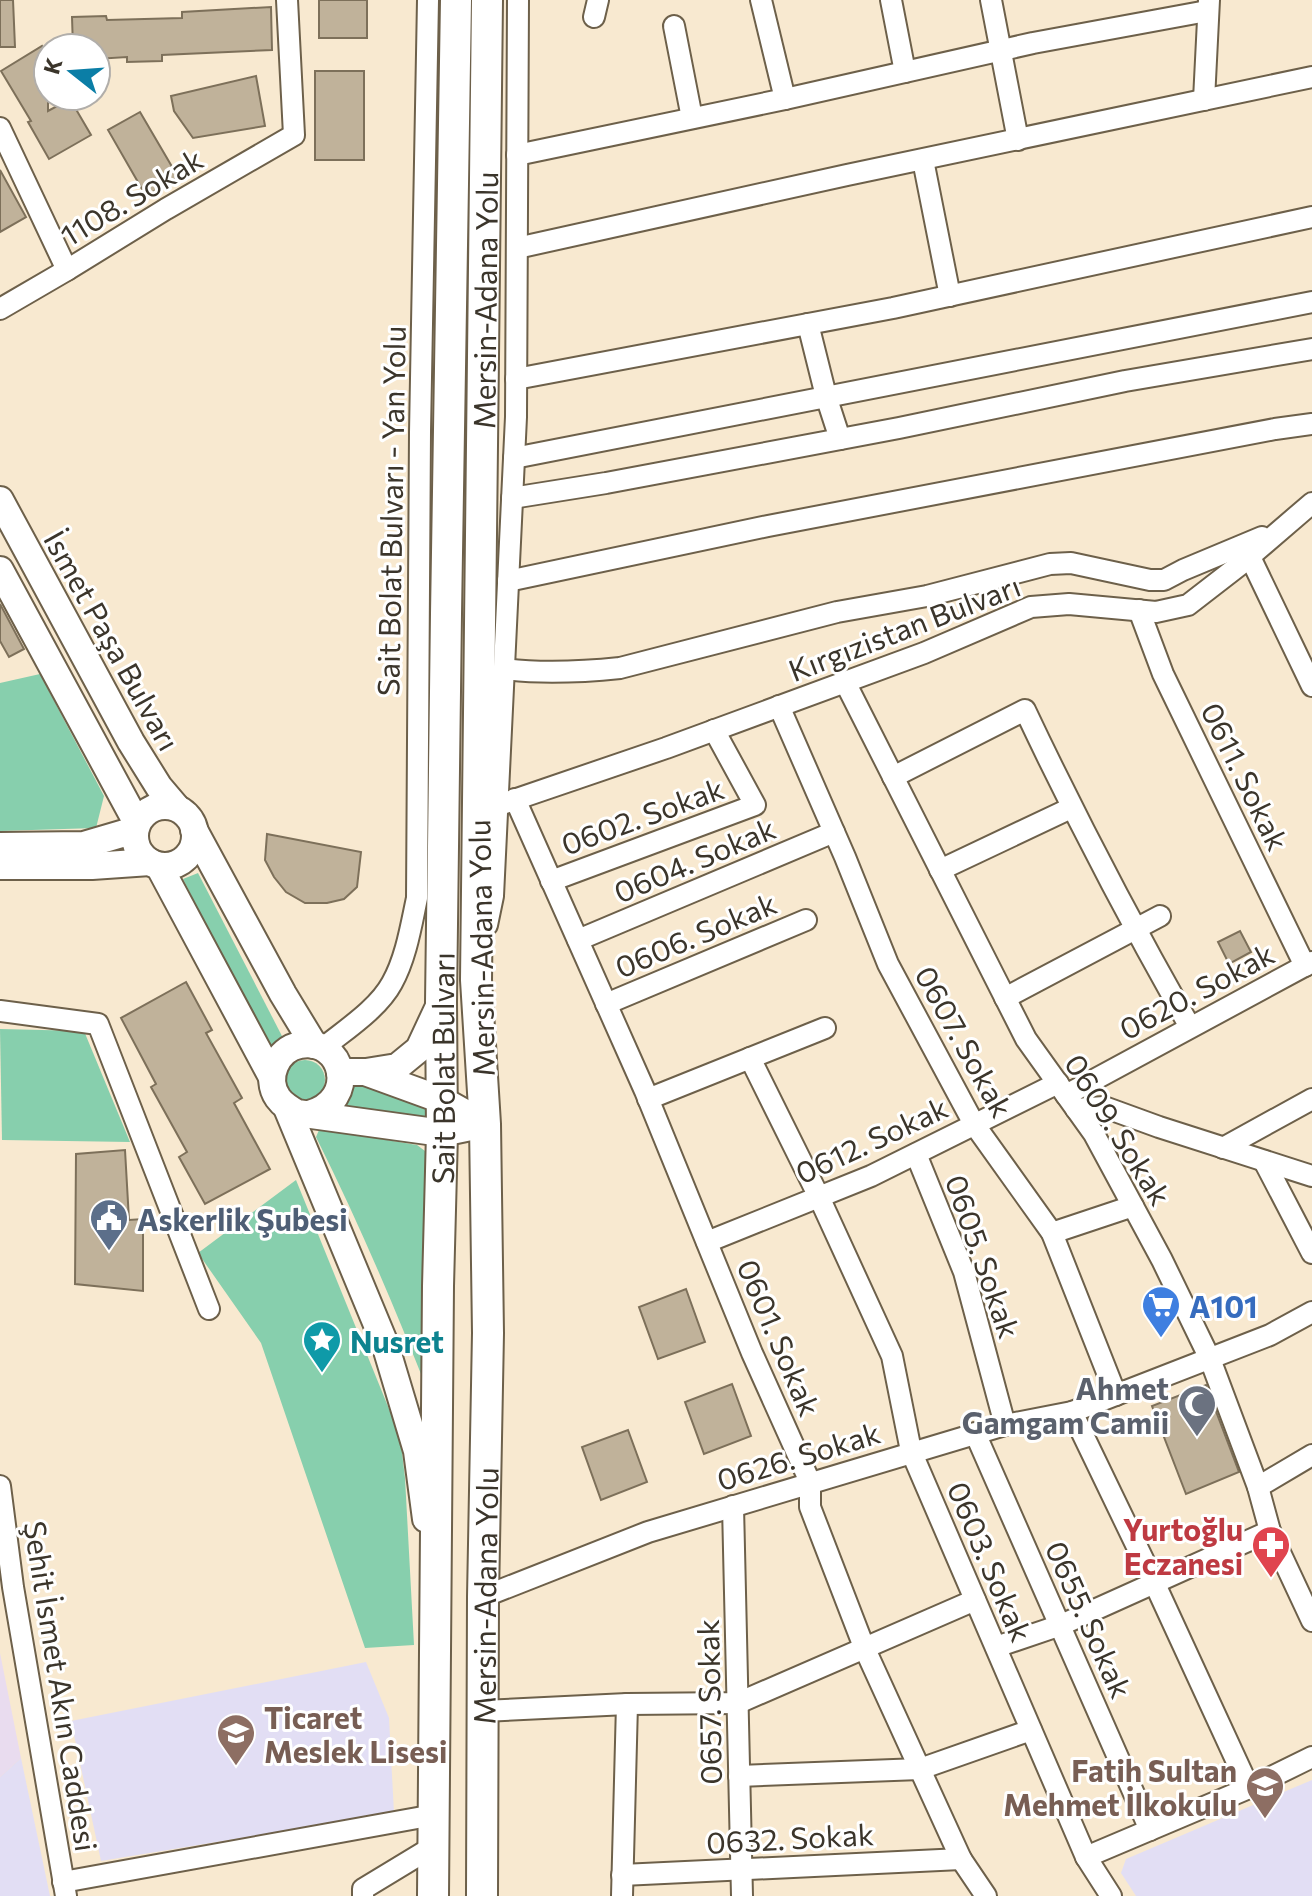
<svg xmlns="http://www.w3.org/2000/svg" width="1312" height="1896" font-family="Commissioner,sans-serif">
  <style>
    .education { fill: #e2def4 }
    .medical { fill: #e9dcef }
    .green { fill: #87cfad }
    .building { fill: #c0b29a; stroke: #7d705a; stroke-width: 2 }
    .lines { fill: none; stroke-linecap: round; stroke-linejoin: round }
    .minor-casing { stroke: #6d604a; stroke-width: 24 }
    .major-casing { stroke: #6d604a; stroke-width: 30 }
    .highway-casing { stroke: #6d604a; stroke-width: 34 }
    .minor { stroke: #fff; stroke-width: 20 }
    .major { stroke: #fff; stroke-width: 26 }
    .highway { stroke: #fff; stroke-width: 30 }
    .labels { text-anchor: middle; dominant-baseline: central; stroke-width: 6; stroke-linejoin: round; paint-order: stroke }
    .street-label { font-size: 30px; fill: #3b352b; stroke: #fff }
    .service-label { font-size: 30px; font-weight: bold; fill: #4e5e75; stroke: #fff; text-anchor: start }
    .shop-label { font-size: 30px; font-weight: bold; fill: #366cbe; stroke: #fff; text-anchor: start }
    .culture-label { font-size: 30px; font-weight: bold; fill: #0d838f; stroke: #fff; text-anchor: start }
    .worship-label { font-size: 30px; font-weight: bold; fill: #5b616d; stroke: #fff; text-anchor: end }
    .health-label { font-size: 30px; font-weight: bold; fill: #be3a42; stroke: #fff; text-anchor: end }
    .education-label { font-size: 30px; font-weight: bold; fill: #785e54; stroke: #fff; text-anchor: start }
  </style>
  <rect width="100%" height="100%" fill="#f8e9d0"/>
  <!-- education -->
  <g class="education">
    <polygon points="366,1662 389,1718 394,1813 101,1861 71,1721"/>
    <polygon points="21,1758 50,1896 0,1896 0,1777"/>
    <polygon points="1312,1780 1312,1896 1136,1896 1121,1873 1126,1859"/>
  </g>
  <!-- medical -->
  <polygon class="medical" points="0,1653 21,1758 0,1777"/>
  <!-- green -->
  <g class="green">
    <polygon points="40,674 104,796 96,828 0,831 0,683"/>
    <polygon points="198,873 283,1038 268,1050 183,879"/>
    <polygon points="0,1029 84,1031 130,1142 2,1140"/>
    <circle cx="305" cy="1080" r="20"/>
    <polygon points="351,1077 429,1111 430,1119 341,1108"/>
    <path d="M 319,1130 L 327,1130 L 417,1145 L 425,1151 L 429,1285 L 427,1389 C 393,1303 357,1219 316,1137 Z"/>
    <polygon points="296,1180 400,1436 405,1478 414,1645 365,1648 261,1343 198,1253"/>
  </g>
  <!-- building -->
  <g class="building">
    <polygon points="0,0 13,0 15,47 0,47"/>
    <rect x="319" y="0" width="48" height="38"/>
    <polygon points="271,7 272,50 162,55 162,61 127,62 127,57 96,59 96,48 73,48 72,17 106,16 107,20 182,18 182,12"/>
    <polygon points="42,46 48,57 48,111 70,99 91,135 49,159 28,122 31,121 1,71"/>
    <rect x="315" y="71" width="49" height="89"/>
    <polygon points="256,76 265,126 193,138 174,111 171,96"/>
    <polygon points="140,112 178,177 146,196 108,130"/>
    <polygon points="0,170 26,217 0,232"/>
    <polygon points="0,604 24,649 9,657 0,641"/>
    <polygon points="267,834 361,852 357,887 344,899 327,903 305,903 286,892 274,877 265,860"/>
    <polygon points="1240,931 1251,952 1229,964 1218,942"/>
    <polygon points="186,982 212,1030 206,1033 242,1098 234,1103 270,1169 205,1204 179,1157 187,1152 151,1087 156,1084 121,1018"/>
    <polygon points="125,1150 129,1220 143,1219 143,1291 75,1284 76,1154"/>
    <polygon points="686,1289 705,1342 658,1359 639,1307"/>
    <polygon points="732,1384 751,1436 704,1454 685,1402"/>
    <polygon points="1206,1385 1239,1472 1186,1494 1152,1406"/>
    <polygon points="628,1430 647,1482 601,1500 582,1447"/>
  </g>
  <g class="lines">
    <defs>
      <g id="minor">
        <polyline points="761,0 785,99"/>
        <polyline points="891,0 905,72"/>
        <polyline points="991,0 1018,140"/>
        <polyline points="594,17 598,0"/>
        <polyline points="674,26 692,118"/>
        <polyline points="1204,100 1209,0"/>
        <polyline points="0,128 67,270"/>
        <polyline points="517,155 785,99 1033,43 1207,11"/>
        <polyline points="923,160 950,296"/>
        <polyline points="517,248 847,175 1312,77"/>
        <polyline points="0,309 67,270 166,209 294,135 287,0"/>
        <polyline points="808,324 826,396 840,439"/>
        <polyline points="516,379 893,308 1312,217"/>
        <polyline points="514,458 1312,302"/>
        <polyline points="512,498 606,483 899,428 1125,381 1312,349"/>
        <polyline points="1250,557 1312,686"/>
        <polyline points="508,581 768,526 1275,429 1312,424"/>
        <polyline points="1139,610 1163,674 1305,966"/>
        <path d="M 504,669 C 543,674 581,672 620,668 L 837,612 L 927,596 L 1050,564 L 1071,563 L 1150,580 L 1164,580 L 1183,570 L 1262,537"/>
        <polyline points="845,682 1026,1039 1094,1134 1162,1260 1210,1359 1258,1487 1270,1531 1312,1621"/>
        <polyline points="779,706 845,857 888,964 974,1124 1052,1233 1116,1395"/>
        <path d="M 893,777 L 1025,710 C 1076,818 1131,923 1190,1027"/>
        <polyline points="515,799 645,1091 752,1353 810,1482 810,1507 864,1647 961,1859 986,1896"/>
        <polyline points="505,803 666,748 924,653 1031,607 1069,604 1156,612 1188,605 1241,564 1312,503"/>
        <polyline points="940,870 1071,808"/>
        <polyline points="551,881 755,805 714,730"/>
        <polyline points="487,925 493,896 516,417 518,0"/>
        <polyline points="578,940 834,832"/>
        <polyline points="1005,998 1160,916"/>
        <polyline points="606,1004 806,920"/>
        <polyline points="0,1011 98,1024 209,1309"/>
        <path d="M 323,1048 C 345,1030 378,1009 392,983 C 406,958 411,926 417,898 L 420,432 L 428,0"/>
        <polyline points="750,1058 819,1197 892,1356 911,1451 1086,1857 1111,1896"/>
        <polyline points="1066,1095 1312,962"/>
        <polyline points="648,1099 825,1028"/>
        <polyline points="1076,1109 1104,1107 1159,1127 1312,1176"/>
        <polyline points="1223,1148 1312,1099"/>
        <polyline points="916,1154 964,1272 1005,1425"/>
        <polyline points="1264,1161 1312,1253"/>
        <polyline points="1052,1233 1133,1206"/>
        <polyline points="707,1242 871,1176 1058,1083"/>
        <polyline points="1072,1412 1154,1582 1249,1788"/>
        <polyline points="975,1433 1150,1830"/>
        <polyline points="0,1486 13,1587 66,1896"/>
        <polyline points="1258,1487 1312,1455"/>
        <polyline points="733,1506 742,1896"/>
        <polyline points="483,1597 648,1532 1005,1425 1072,1412 1270,1335 1312,1312"/>
        <polyline points="996,1647 1061,1625 1270,1531"/>
        <polyline points="483,1711 627,1704 738,1703 975,1600"/>
        <polyline points="739,1776 920,1769 1031,1730"/>
        <polyline points="1086,1857 1249,1788 1312,1757"/>
        <polyline points="622,1875 961,1859"/>
        <polyline points="63,1882 434,1815"/>
        <polyline points="363,1896 363,1889 434,1846"/>
        <polyline points="622,1896 627,1704"/>
      </g>
      <g id="major">
        <polyline points="0,500 131,742 159,787 176,807"/>
        <polyline points="0,570 137,823"/>
        <circle cx="165" cy="836" r="30"/>
        <polyline points="194,830 283,994 314,1045"/>
        <polyline points="0,846 84,845 135,830"/>
        <polyline points="0,866 92,866 150,862"/>
        <polyline points="159,866 272,1077"/>
        <polyline points="340,1072 365,1072 442,1100 485,1124"/>
        <polyline points="366,1072 397,1067 419,1049 441,1002"/>
        <polyline points="287,1108 385,1344 417,1451 426,1519"/>
        <path d="M 309,1114 C 360,1100 343,1037 300,1045 C 277,1049 264,1078 278,1098 C 283,1105 290,1109 297,1113 L 442,1133 L 485,1124"/>
      </g>
      <g id="highway">
        <path id="s1" d="M 433,1896 L 438,1286 L 442,1133 L 441,1002 L 446,614 L 456,0"/>
        <path id="s2" d="M 482,1896 L 483,1597 L 488,1333 L 485,1124 L 476,980 L 487,0"/>
      </g>
    </defs>
    <!-- minor casing -->
    <use href="#minor" class="minor-casing"/>
    <!-- major casing -->
    <use href="#major" class="major-casing"/>
    <!-- highway casing -->
    <use href="#highway" class="highway-casing"/>
    <!-- minor -->
    <use href="#minor" class="minor"/>
    <!-- major -->
    <use href="#major" class="major"/>
    <!-- highway -->
    <use href="#highway" class="highway"/>
  </g>
  <!-- icons -->
  <defs>
    <symbol id="civic-pin" viewBox="-11 -11 22 30"><path d="M0 17L-7.5 6A9.5 9.5 0 1 1 7.5 6Z" fill="#5c6f8a" stroke="#fff"/><path d="M-.6-6.5H3V-4.5H.6V-3L4-1V1h2V6H-6V1h2V-1L-.6-3ZM-1.2 2.5V6h2.4V2.5Z" fill="#fff"/></symbol>
    <symbol id="supermarket-pin" viewBox="-11 -11 22 30"><path d="M0 17L-7.5 6A9.5 9.5 0 1 1 7.5 6Z" fill="#3f7fe0" stroke="#fff"/><path d="M-6-5.5h2.5l.6 2H6L4.5 2H-2.5L-4.4-4H-6ZM-1.5 3.2a1.3 1.3 0 1 0 .1 0ZM3 3.2a1.3 1.3 0 1 0 .1 0Z" fill="#fff"/></symbol>
    <symbol id="sight-pin" viewBox="-11 -11 22 30"><path d="M0 17L-7.5 6A9.5 9.5 0 1 1 7.5 6Z" fill="#0f9aa8" stroke="#fff"/><path d="M0-6L1.8-2.2L6-1.7L2.9 1.2L3.7 5.4L0 3.3L-3.7 5.4L-2.9 1.2L-6-1.7L-1.8-2.2Z" fill="#fff"/></symbol>
    <symbol id="mosque-pin" viewBox="-11 -11 22 30"><path d="M0 17L-7.5 6A9.5 9.5 0 1 1 7.5 6Z" fill="#6b7280" stroke="#fff"/><path d="M3.5-4.9A6 6 0 1 0 3.5 4.9A5 5 0 1 1 3.5-4.9Z" fill="#fff"/></symbol>
    <symbol id="pharmacy-pin" viewBox="-11 -11 22 30"><path d="M0 17L-7.5 6A9.5 9.5 0 1 1 7.5 6Z" fill="#e0444e" stroke="#fff"/><path d="M-2-6h4v4h4v4h-4v4h-4v-4h-4v-4h4Z" fill="#fff"/></symbol>
    <symbol id="school-pin" viewBox="-11 -11 22 30"><path d="M0 17L-7.5 6A9.5 9.5 0 1 1 7.5 6Z" fill="#8d6e63" stroke="#fff"/><path d="M0-5L7-2L0 1L-7-2ZM-4 1L0 2.5L4 1V4Q0 6-4 4Z" fill="#fff"/></symbol>
  </defs>
  <g fill-rule="evenodd">
    <use href="#civic-pin" x="87" y="1196" width="44" height="60"/>
    <use href="#supermarket-pin" x="1139" y="1283" width="44" height="60"/>
    <use href="#sight-pin" x="300" y="1318" width="44" height="60"/>
    <use href="#mosque-pin" x="1175" y="1382" width="44" height="60"/>
    <use href="#pharmacy-pin" x="1249" y="1523" width="44" height="60"/>
    <use href="#school-pin" x="214" y="1711" width="44" height="60"/>
    <use href="#school-pin" x="1243" y="1764" width="44" height="60"/>
  </g>
  <g class="labels">
    <!-- street labels -->
    <g class="street-label">
      <text transform="translate(131 196) rotate(-31)">1108. Sokak</text>
      <text stroke="none"><textPath href="#s2" startOffset="1596">Mersin-Adana Yolu</textPath></text>
      <text transform="translate(390 511) rotate(-89)">Sait Bolat Bulvarı - Yan Yolu</text>
      <text transform="translate(904 627) rotate(-21)">Kırgızistan Bulvarı</text>
      <text transform="translate(113 640) rotate(61)">İsmet Paşa Bulvarı</text>
      <text transform="translate(1246 776) rotate(64)">0611. Sokak</text>
      <text transform="translate(642 815) rotate(-20)">0602. Sokak</text>
      <text transform="translate(694 859) rotate(-23)">0604. Sokak</text>
      <text transform="translate(695 934) rotate(-23)">0606. Sokak</text>
      <text transform="translate(480 948) rotate(-91)">Mersin-Adana Yolu</text>
      <text transform="translate(1196 990) rotate(-28)">0620. Sokak</text>
      <text transform="translate(965 1041) rotate(61)">0607. Sokak</text>
      <text stroke="none"><textPath href="#s1" startOffset="828">Sait Bolat Bulvarı</textPath></text>
      <text transform="translate(1119 1129) rotate(58)">0609. Sokak</text>
      <text transform="translate(871 1139) rotate(-25)">0612. Sokak</text>
      <text transform="translate(984 1256) rotate(71)">0605. Sokak</text>
      <text transform="translate(780 1337) rotate(67)">0601. Sokak</text>
      <text transform="translate(798 1455) rotate(-17)">0626. Sokak</text>
      <text transform="translate(991 1561) rotate(67)">0603. Sokak</text>
      <text stroke="none"><textPath href="#s2" startOffset="300">Mersin-Adana Yolu</textPath></text>
      <text transform="translate(1090 1619) rotate(66)">0655. Sokak</text>
      <text transform="translate(62 1686) rotate(81)">Şehit İsmet Akın Caddesi</text>
      <text transform="translate(708 1702) rotate(-91)">0657. Sokak</text>
      <text transform="translate(790 1837) rotate(-3)">0632. Sokak</text>
    </g>
    <!-- service labels -->
    <g class="service-label">
      <text x="137" y="1218">Askerlik Şubesi</text>
    </g>
    <!-- shop labels -->
    <g class="shop-label">
      <text x="1189" y="1305">A101</text>
    </g>
    <!-- culture labels -->
    <g class="culture-label">
      <text x="350" y="1340">Nusret</text>
    </g>
    <!-- worship labels -->
    <g class="worship-label">
      <text x="1169" y="1387">Ahmet<tspan x="1169" dy="34">Gamgam Camii</tspan></text>
    </g>
    <!-- health labels -->
    <g class="health-label">
      <text x="1243" y="1528">Yurtoğlu<tspan x="1243" dy="34">Eczanesi</tspan></text>
    </g>
    <!-- education labels -->
    <g class="education-label">
      <text x="264" y="1716">Ticaret<tspan x="264" dy="34">Meslek Lisesi</tspan></text>
      <text x="1237" y="1769" text-anchor="end">Fatih Sultan<tspan x="1237" dy="34">Mehmet İlkokulu</tspan></text>
    </g>
  </g>
  <!-- north arrow -->
  <g transform="translate(72 72) rotate(287)"><circle r="38" fill="#ffffff" stroke="#b1aeaa" stroke-width="2"/>
  <path d="M0-6L14 30L0 20L-14 30Z" fill="#0b7ea6"/>
  <text y="-12" font-size="22" font-weight="bold" text-anchor="middle" fill="#3b352b">K</text>
  </g>
</svg>
